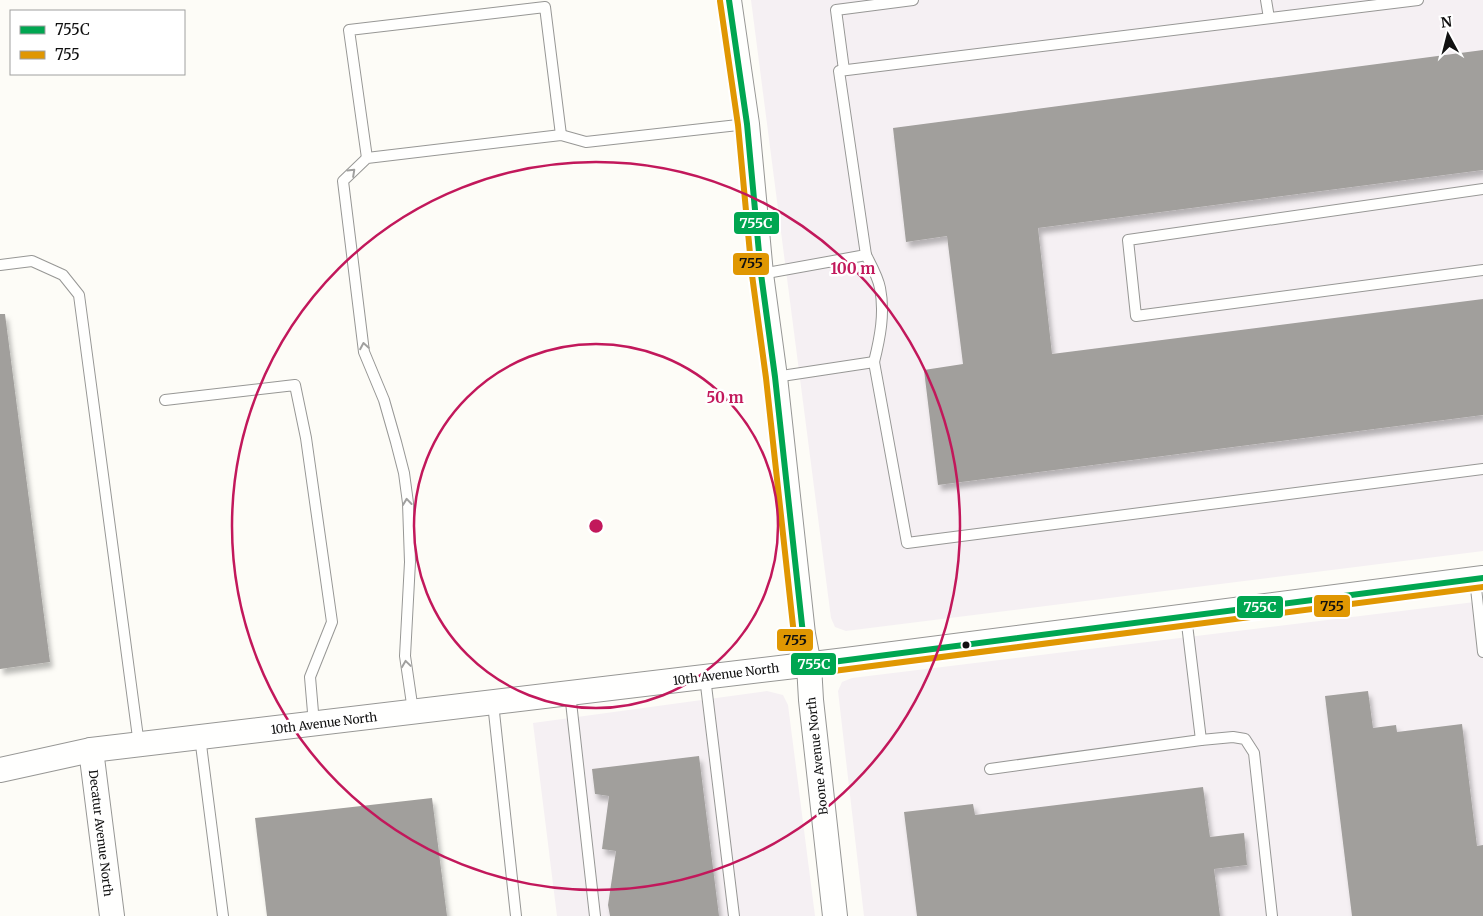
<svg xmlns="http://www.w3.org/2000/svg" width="1483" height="916" font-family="Merriweather,serif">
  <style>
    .industrial { fill: #f5f0f3 }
    .building { fill: #a19f9c; filter: url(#shadow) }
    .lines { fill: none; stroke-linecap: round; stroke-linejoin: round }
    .service-casing { stroke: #979795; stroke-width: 12 }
    .tertiary-casing { stroke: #979795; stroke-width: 26 }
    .service { stroke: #fffffe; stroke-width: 10 }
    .tertiary { stroke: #fffffe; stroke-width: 24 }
    .bus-1-casing { stroke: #fff; stroke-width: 10 }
    .bus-2-casing { stroke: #fff; stroke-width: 10 }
    .bus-1 { stroke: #00a651; stroke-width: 6 }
    .bus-2 { stroke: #e09702; stroke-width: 6 }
    .oneway { stroke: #a0a09f }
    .ring { fill: none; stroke: #c2185b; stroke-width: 2.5 }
    .bus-dot { fill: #111; stroke: #fff; stroke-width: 2 }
    .labels { text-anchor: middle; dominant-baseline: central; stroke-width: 5; stroke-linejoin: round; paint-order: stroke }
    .street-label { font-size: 12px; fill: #111; stroke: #fff }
    .centre { fill: #c2185b; stroke: #fff; stroke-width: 2.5 }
    .ring-label { font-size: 15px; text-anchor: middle; font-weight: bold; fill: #c2185b; stroke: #fff; stroke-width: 5; stroke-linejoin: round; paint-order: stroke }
    .line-badge { stroke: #fff; stroke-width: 2 }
    .badge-label { font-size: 14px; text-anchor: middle; font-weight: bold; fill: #fff }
    .pale-badge-label { font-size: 14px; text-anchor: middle; font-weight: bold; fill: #111 }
  </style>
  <defs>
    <filter id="shadow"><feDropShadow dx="3" dy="5.5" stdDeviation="2.5" flood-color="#0004"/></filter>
  </defs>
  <rect width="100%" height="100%" fill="#fdfcf7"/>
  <!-- industrial -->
  <g class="industrial">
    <polygon points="751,0 1483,0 1483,551 846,631 835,627 831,618"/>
    <polygon points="1483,601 1483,916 864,916 838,691 842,682 852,678"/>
    <polygon points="767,691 783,695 788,705 815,916 557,916 533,723"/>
  </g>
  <!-- building -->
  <g class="building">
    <polygon points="1483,50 1483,170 1038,228 1052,354 1483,299 1483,415 938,485 924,370 963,364 947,236 906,242 893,128"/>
    <polygon points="0,314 5,314 50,662 0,669"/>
    <polygon points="1368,691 1373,728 1396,725 1397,732 1462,724 1477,846 1483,845 1483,916 1352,916 1325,696"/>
    <polygon points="699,756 719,916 610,916 608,905 616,851 602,849 609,796 595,794 592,769"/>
    <polygon points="1203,787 1210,837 1244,833 1247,865 1214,869 1220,916 917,916 904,812 973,804 975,815"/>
    <polygon points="432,798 447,916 267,916 255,818"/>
  </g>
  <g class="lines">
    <defs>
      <g id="service">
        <polyline points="1266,0 1269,18"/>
        <polyline points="844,70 836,10 913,0"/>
        <polyline points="367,158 349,30 545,7 561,135"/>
        <polyline points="1483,189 1128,240 1136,316 1483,270"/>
        <path d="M 866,255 C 871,265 878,277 880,288 C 885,313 880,338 874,362"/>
        <polyline points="0,265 32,261 63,275 79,295 139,745"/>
        <polyline points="761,274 866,255 839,71 1418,0"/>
        <polyline points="775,377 874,362 907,543 1483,469"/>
        <polyline points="165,400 295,385 306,438 332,622 310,677 314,724"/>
        <polyline points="1475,579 1483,652"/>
        <polyline points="1186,616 1201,740"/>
        <polyline points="705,677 734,916"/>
        <polyline points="570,693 595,916"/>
        <polyline points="493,703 516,916"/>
        <polyline points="413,711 405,656 410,562 408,503 404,473 396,442 384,400 364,352 343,181 367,158 561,135 586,142 747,124"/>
        <polyline points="200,737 223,916"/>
        <polyline points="990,769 1201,740 1233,737 1245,739 1254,753 1272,916"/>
      </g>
      <g id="tertiary">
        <polyline points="729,0 747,124 761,274 775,377 803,634 809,665 811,700 835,916"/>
        <polyline points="91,750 112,916"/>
        <polyline points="0,770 91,750 846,660 1483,578"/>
      </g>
    </defs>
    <!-- service casing -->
    <use href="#service" class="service-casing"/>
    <!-- tertiary casing -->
    <use href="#tertiary" class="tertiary-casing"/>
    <!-- service -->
    <use href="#service" class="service"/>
    <!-- tertiary -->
    <use href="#tertiary" class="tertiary"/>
    <defs>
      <polyline id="bus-1" points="729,0 747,124 761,274 775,377 803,634 809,665 1483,578"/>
      <polyline id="bus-2" points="720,1 738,125 752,275 766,378 794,635 801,668 804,672 810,674 1483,587"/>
    </defs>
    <!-- bus-1 casing -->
    <use href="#bus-1" class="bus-1-casing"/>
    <!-- bus-2 casing -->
    <use href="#bus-2" class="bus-2-casing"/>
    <!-- bus-1 -->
    <use href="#bus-1" class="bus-1"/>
    <!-- bus-2 -->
    <use href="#bus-2" class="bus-2"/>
  </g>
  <!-- one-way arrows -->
  <defs><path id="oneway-chevron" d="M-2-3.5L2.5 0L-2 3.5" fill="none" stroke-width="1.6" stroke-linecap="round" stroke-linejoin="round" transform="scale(1.25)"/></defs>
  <g class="oneway">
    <use href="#oneway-chevron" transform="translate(352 172) rotate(-43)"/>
    <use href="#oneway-chevron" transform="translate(364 346) rotate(-100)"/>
    <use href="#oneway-chevron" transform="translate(407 502) rotate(-96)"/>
    <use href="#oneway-chevron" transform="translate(406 664) rotate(-98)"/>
  </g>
  <!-- distance rings -->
  <g class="ring">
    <circle cx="596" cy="526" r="182"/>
    <circle cx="596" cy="526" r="364"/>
  </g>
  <!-- markers -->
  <circle class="bus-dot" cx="966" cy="645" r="4.5"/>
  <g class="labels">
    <!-- street labels -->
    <g class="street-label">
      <text transform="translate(726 674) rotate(-7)">10th Avenue North</text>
      <text transform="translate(324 723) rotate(-7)">10th Avenue North</text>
      <text transform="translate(817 756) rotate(-96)">Boone Avenue North</text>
      <text transform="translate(101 833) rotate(83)">Decatur Avenue North</text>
    </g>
  </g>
  <circle cx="596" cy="526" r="8" class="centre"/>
  <g class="ring-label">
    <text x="853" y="274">100 m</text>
    <text x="725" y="403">50 m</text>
  </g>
  <g class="line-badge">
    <rect x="733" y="211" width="47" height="24" rx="5" fill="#00a651"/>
    <rect x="732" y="252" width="38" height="24" rx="5" fill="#e09702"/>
    <rect x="1313" y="594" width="38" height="24" rx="5" fill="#e09702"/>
    <rect x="1236" y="595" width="48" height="24" rx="5" fill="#00a651"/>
    <rect x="776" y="628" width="38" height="24" rx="5" fill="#e09702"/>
    <rect x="790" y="652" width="47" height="24" rx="5" fill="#00a651"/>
  </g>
  <g class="badge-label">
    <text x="756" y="228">755C</text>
    <text x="1260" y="612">755C</text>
    <text x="814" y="669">755C</text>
  </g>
  <g class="pale-badge-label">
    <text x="751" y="268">755</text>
    <text x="1332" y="611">755</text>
    <text x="795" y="645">755</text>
  </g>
  <!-- legend -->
  <rect x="10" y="10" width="175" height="65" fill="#ffffff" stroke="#a0a0a0"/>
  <rect x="20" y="26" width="25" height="8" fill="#00a651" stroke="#a0a0a0"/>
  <text x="55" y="35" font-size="15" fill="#111111">755C</text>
  <rect x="20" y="51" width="25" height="8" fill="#e09702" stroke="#a0a0a0"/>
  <text x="55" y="60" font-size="15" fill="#111111">755</text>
  <!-- north arrow -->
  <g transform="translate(1448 35) rotate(353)" stroke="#ffffff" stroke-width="4" paint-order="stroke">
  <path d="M0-4L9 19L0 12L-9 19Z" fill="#111111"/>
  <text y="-8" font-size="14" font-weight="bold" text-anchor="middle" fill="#111111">N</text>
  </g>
</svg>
